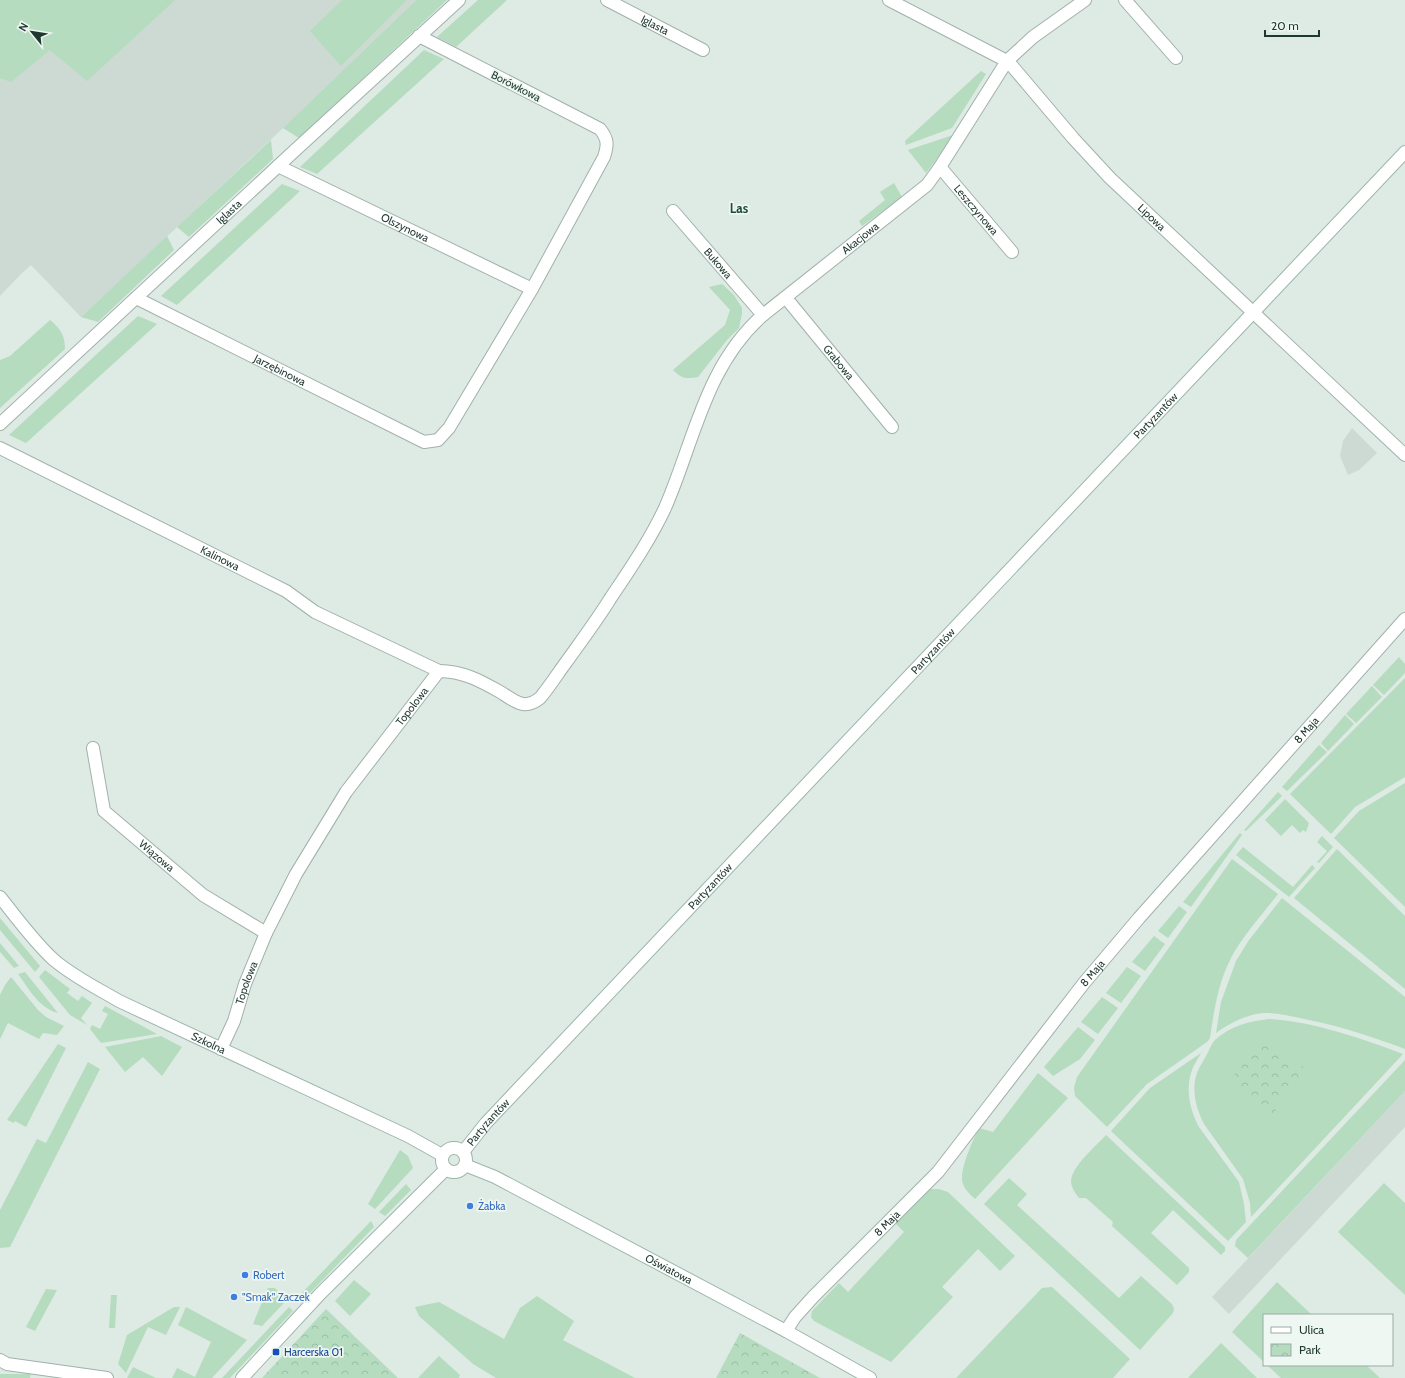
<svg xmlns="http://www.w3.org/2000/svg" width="1405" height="1378" font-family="Cabin,sans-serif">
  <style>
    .built { fill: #ccdad3 }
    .grass { fill: #b5dcbe }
    .park { fill: url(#park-crowns) }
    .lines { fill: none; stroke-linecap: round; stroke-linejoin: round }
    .street-casing { stroke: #a1b1ab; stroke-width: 14 }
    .secondary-casing { stroke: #9db6ac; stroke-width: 14 }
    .street { stroke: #fff; stroke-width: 12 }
    .secondary { stroke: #fff; stroke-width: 12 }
    .shop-dot { fill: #3f7fe0; stroke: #eef7f2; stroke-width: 1.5 }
    .transit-dot { fill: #1a4fb4; stroke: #eef7f2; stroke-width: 1.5 }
    .labels { text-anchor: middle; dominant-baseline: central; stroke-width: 3.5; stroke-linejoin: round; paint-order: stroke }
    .street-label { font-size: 11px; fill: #1f3931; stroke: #eef7f2 }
    .shop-label { font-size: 11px; fill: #366cbe; stroke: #eef7f2; text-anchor: start }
    .transit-label { font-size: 11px; fill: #164399; stroke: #eef7f2; text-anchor: start }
    .quarter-label { font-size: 13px; font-weight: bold; fill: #1b4c3e; stroke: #eef7f2 }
  </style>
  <defs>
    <pattern id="park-crowns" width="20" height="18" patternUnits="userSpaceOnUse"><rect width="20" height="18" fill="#b5dcbe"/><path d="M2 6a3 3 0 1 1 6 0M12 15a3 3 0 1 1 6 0" fill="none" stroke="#9bbea4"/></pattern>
  </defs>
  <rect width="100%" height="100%" fill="#deeae4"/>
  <!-- built -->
  <g class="built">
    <polygon points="0,0 416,0 283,128 81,317 31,265 21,274 0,296"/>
    <polygon points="1352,428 1377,453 1359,470 1348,475 1340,456 1343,441"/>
    <polygon points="1405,1091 1405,1127 1229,1314 1212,1297"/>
  </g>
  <!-- grass -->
  <g class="grass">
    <polygon points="0,0 175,0 87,81 50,50 11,82 0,78"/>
    <polygon points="342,0 407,0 341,66 310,31"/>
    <polygon points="416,0 447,0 299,138 283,128"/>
    <polygon points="478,0 507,0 456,47 437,37"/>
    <polygon points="424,50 444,59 317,174 300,167"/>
    <polygon points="981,71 986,74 952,128 906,145 905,141"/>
    <polygon points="953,135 936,160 926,173 908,150"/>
    <polygon points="271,140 273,159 189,237 177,227"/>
    <polygon points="894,183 902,197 862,226 859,221 885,200 880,192"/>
    <polygon points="282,184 300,191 177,305 161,296"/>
    <polygon points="167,236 174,250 98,322 81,317"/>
    <path d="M 722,284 L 734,295 L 742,308 L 742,314 L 739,328 L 727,340 L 698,377 C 686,379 682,379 673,370 L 725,325 L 730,310 L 709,287 Z"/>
    <polygon points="138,316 157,324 26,443 9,435"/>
    <path d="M 50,320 C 61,329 65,336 65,349 L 0,408 L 0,360 L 10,356 Z"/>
    <polygon points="1399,657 1405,664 1405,673 1384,695 1373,685"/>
    <polygon points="1405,678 1405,777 1355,807 1331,834 1290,794"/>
    <polygon points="1372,686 1382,697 1356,723 1346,714"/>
    <polygon points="1345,715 1354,724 1328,751 1321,743"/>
    <polygon points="1319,745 1327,752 1287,791 1282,787"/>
    <polygon points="1405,783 1405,907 1334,838 1359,811"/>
    <polygon points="1278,792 1282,796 1246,831 1244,830"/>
    <polygon points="1285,799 1309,823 1306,832 1303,830 1300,833 1292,825 1281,836 1265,820"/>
    <polygon points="1240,833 1242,835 1191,907 1183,902"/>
    <polygon points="1322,836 1333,847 1319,863 1317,862 1327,851 1317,842"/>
    <polygon points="1243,847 1293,887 1312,865 1315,868 1289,897 1236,855"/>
    <polygon points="1337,849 1405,916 1405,989 1294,898"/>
    <path d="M 1232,859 L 1278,894 C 1262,915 1243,935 1231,958 C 1218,983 1214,1011 1210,1038 L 1207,1042 L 1147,1084 L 1107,1127 L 1075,1096 L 1074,1088 L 1077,1077 Z"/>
    <path d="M 1282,898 L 1405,997 L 1405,1049 C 1373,1037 1343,1027 1309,1020 C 1290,1016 1271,1010 1252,1015 C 1238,1019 1227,1025 1216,1033 L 1221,1002 L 1236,961 L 1249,940 Z"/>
    <polygon points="1179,906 1187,912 1168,938 1158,931"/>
    <polygon points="0,918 40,966 35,972 0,930"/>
    <polygon points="1154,936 1165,944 1145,971 1132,962"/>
    <polygon points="0,943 19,966 14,968 0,952"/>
    <polygon points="1127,967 1141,976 1121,1003 1106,993"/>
    <polygon points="45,970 70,989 67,993 78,1001 82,996 92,1003 81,1018 87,1025 70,1015 39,977"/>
    <path d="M 25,972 L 58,1013 C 39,1008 29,989 18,974 Z"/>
    <polygon points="11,977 38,1010 46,1017 64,1026 57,1035 43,1033 39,1039 8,1023 0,1039 0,995 5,985"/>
    <polygon points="1102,997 1118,1008 1098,1034 1081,1022"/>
    <polygon points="105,1006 157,1034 101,1043 90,1029 92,1025 100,1029 108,1014 102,1011"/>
    <path d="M 1269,1019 C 1315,1022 1360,1038 1403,1054 L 1251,1217 L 1250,1203 L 1243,1179 L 1204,1124 C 1196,1108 1191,1090 1197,1073 C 1199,1067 1203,1062 1206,1056 C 1209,1051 1211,1044 1215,1040 C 1230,1026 1250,1021 1269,1019 Z"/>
    <polygon points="1078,1027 1095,1040 1080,1059 1053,1076 1044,1067"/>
    <polygon points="161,1036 182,1047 162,1076 143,1057 125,1072 105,1047"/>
    <polygon points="58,1044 66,1048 26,1127 15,1121 14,1123 7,1120"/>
    <path d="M 1201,1053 C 1198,1059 1194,1064 1192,1070 C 1185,1089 1190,1110 1199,1127 L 1239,1182 L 1244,1204 L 1246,1222 L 1228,1241 L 1111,1131 L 1150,1088 Z"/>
    <polygon points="1405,1060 1405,1091 1248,1258 1235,1246 1236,1240"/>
    <polygon points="88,1062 100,1069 10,1247 0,1248 0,1210 37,1139 46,1143"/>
    <path d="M 1038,1073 L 1068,1098 L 975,1199 C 970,1194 965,1190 963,1184 C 958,1172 973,1140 979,1128 L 993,1132 Z"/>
    <path d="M 1106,1135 L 1225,1247 L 1225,1251 L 1221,1255 L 1173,1210 L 1151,1233 L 1189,1268 L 1189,1272 L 1177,1285 L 1112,1226 L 1113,1222 L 1086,1198 L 1079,1198 C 1075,1193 1071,1187 1071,1181 C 1072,1166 1096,1146 1106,1135 Z"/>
    <polygon points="400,1150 408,1156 413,1168 375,1209 368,1204"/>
    <polygon points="1009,1178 1027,1194 1017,1205 1119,1298 1141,1276 1172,1304 1174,1309 1173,1313 1140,1350 984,1204"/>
    <polygon points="1384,1183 1405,1203 1405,1295 1338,1232"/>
    <polygon points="406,1184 411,1190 385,1216 379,1212"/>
    <polygon points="930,1189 939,1189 948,1192 1015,1256 1000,1271 978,1249 942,1287 953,1297 891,1362 814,1321 811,1317 812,1311 839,1283 848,1292 904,1232 895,1223"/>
    <polygon points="371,1221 374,1227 306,1297 302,1293"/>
    <polygon points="354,1280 371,1294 350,1316 335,1301"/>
    <polygon points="1277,1282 1312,1315 1264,1315 1264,1362 1232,1332"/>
    <polygon points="1052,1287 1130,1359 1113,1378 956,1378 1042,1288"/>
    <polygon points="268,1288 275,1288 285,1302 262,1326 253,1324"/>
    <polygon points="46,1289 57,1290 35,1331 26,1327"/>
    <polygon points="111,1295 117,1295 115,1328 109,1328"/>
    <polygon points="537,1296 574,1321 563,1340 635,1378 496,1378 473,1364 419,1316 415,1307 439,1302 504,1339 520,1308"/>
    <polygon points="174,1307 180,1307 166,1335 148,1327 126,1373 118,1364 127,1335"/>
    <polygon points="186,1307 247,1340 212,1378 172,1378 177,1368 195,1377 211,1342 178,1325"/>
    <polygon points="289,1307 293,1311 230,1378 222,1378"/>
    <polygon points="1221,1343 1257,1378 1188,1378"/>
    <polygon points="439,1356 460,1375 459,1378 418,1378"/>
    <polygon points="1267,1365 1366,1365 1380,1378 1281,1378"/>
    <polygon points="133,1367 156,1378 127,1378"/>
    <polygon points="0,1374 31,1374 30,1378 0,1378"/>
  </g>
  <!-- park -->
  <g class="park">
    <polygon points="1262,1037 1306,1069 1273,1114 1229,1082"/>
    <polygon points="326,1309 398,1378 262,1378"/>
    <polygon points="740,1333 820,1378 716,1378"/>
  </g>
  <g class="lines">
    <defs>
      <g id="street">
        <path id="s1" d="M 607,0 L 703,50"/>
        <path id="s2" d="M 889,0 L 1003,59 L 1012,66 L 1073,138 L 1110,178 L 1405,455"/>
        <polyline points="1125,0 1176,58"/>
        <path id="s3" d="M 278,166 L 532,289"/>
        <path id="s4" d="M 940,167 L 1012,252"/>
        <path id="s5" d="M 673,211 L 763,315"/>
        <path id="s6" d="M 136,298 L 424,442 L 438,440 L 449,428 L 532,289 L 604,157 C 608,145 608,139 600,129 L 419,36"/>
        <path id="s7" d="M 786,298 L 892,427"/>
        <path id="s8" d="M 0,424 L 291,154 L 459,0"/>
        <path id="s9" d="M 0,448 L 286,591 L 315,612 L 439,671"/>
        <path id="s10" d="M 93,748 L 104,811 L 203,895 L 266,933"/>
        <path id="s11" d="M 221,1049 L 234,1021 L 245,984 L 266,933 L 296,874 L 346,792 L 439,671 C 463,671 481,681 502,693 C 508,697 516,703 523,704 C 530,705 535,702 540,698 C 550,686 558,673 567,661 C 582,640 597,620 610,599 C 630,569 650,540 665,508 C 694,442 705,366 763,315 L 927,185 L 940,167 L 1007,61 L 1033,37 L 1085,0"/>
        <path id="s12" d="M 786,1331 L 795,1317 L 813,1297 L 938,1172 L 1084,983 L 1139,918 L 1405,619"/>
        <polyline points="0,1360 7,1364 107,1378"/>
      </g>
      <g id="secondary">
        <path id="s13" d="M 0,897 C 17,918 34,942 54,960 C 74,977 97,988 119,1001 L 408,1136 L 442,1155"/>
        <circle cx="454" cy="1160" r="12"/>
        <path id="s14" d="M 463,1152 L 486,1123 L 1405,152"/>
        <path id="s15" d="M 465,1165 L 495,1177 L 786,1331 L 870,1378"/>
        <polyline points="242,1378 320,1294 446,1169"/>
      </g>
    </defs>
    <!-- street casing -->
    <use href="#street" class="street-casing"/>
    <!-- secondary casing -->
    <use href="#secondary" class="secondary-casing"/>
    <!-- street -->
    <use href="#street" class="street"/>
    <!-- secondary -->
    <use href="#secondary" class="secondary"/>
  </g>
  <!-- markers -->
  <g class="shop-dot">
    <circle cx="470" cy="1206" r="4"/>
    <circle cx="245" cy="1275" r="4"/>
    <circle cx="234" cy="1297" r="4"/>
  </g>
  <rect class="transit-dot" x="272" y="1348" width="8" height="8" rx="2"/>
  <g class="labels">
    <!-- street labels -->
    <g class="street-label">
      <text stroke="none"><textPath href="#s1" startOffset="54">Iglasta</textPath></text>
      <text transform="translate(516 86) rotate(27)">Borówkowa</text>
      <text stroke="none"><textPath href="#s4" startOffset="56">Leszczynowa</textPath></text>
      <text stroke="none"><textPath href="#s8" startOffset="312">Iglasta</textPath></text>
      <text stroke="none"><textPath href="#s2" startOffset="346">Lipowa</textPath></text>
      <text stroke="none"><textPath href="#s3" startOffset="141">Olszynowa</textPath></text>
      <text stroke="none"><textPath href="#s11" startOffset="1120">Akacjowa</textPath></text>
      <text stroke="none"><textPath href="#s5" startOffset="69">Bukowa</textPath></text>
      <text stroke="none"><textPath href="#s7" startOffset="83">Grabowa</textPath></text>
      <text stroke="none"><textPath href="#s6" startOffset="161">Jarzębinowa</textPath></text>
      <text stroke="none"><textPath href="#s14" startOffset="1011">Partyzantów</textPath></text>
      <text stroke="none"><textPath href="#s9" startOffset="246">Kalinowa</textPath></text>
      <text stroke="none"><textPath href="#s14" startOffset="687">Partyzantów</textPath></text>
      <text stroke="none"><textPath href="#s11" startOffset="395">Topolowa</textPath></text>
      <text stroke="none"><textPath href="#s12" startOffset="796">8 Maja</textPath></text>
      <text stroke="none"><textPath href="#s10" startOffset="133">Wiązowa</textPath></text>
      <text stroke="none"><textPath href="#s14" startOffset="363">Partyzantów</textPath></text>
      <text stroke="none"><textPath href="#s12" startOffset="472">8 Maja</textPath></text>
      <text stroke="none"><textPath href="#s11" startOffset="71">Topolowa</textPath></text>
      <text stroke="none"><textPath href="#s13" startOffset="259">Szkolna</textPath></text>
      <text stroke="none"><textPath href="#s14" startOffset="39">Partyzantów</textPath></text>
      <text stroke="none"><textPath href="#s12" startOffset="148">8 Maja</textPath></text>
      <text stroke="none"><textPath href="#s15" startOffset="229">Oświatowa</textPath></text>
    </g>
    <!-- shop labels -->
    <g class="shop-label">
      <text x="478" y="1206">Żabka</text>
      <text x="253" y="1275">Robert</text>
      <text x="242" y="1297">"Smak" Zaczek</text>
    </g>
    <!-- transit labels -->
    <g class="transit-label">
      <text x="284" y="1352">Harcerska 01</text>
    </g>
    <!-- quarter labels -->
    <g class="quarter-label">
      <text x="739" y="208">Las</text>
    </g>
  </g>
  <!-- legend -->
  <rect x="1263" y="1314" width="130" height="52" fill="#eef7f2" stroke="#9baba5"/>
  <rect x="1271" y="1327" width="20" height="6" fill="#ffffff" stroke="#9baba5"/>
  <text x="1299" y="1334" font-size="12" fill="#1f3931">Ulica</text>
  <rect x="1271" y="1344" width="20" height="12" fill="url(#park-crowns)" stroke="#9baba5"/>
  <text x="1299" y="1354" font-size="12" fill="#1f3931">Park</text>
  <!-- north arrow -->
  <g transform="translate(32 32) rotate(300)" stroke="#eef7f2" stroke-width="3" paint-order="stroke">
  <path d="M0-3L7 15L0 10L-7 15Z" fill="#1f3931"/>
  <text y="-6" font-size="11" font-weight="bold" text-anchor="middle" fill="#1f3931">N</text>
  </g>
  <!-- scale -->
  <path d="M1265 30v6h54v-6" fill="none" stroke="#1f3931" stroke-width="2"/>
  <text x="1271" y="30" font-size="12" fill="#1f3931" stroke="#eef7f2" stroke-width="3" paint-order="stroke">20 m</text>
</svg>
